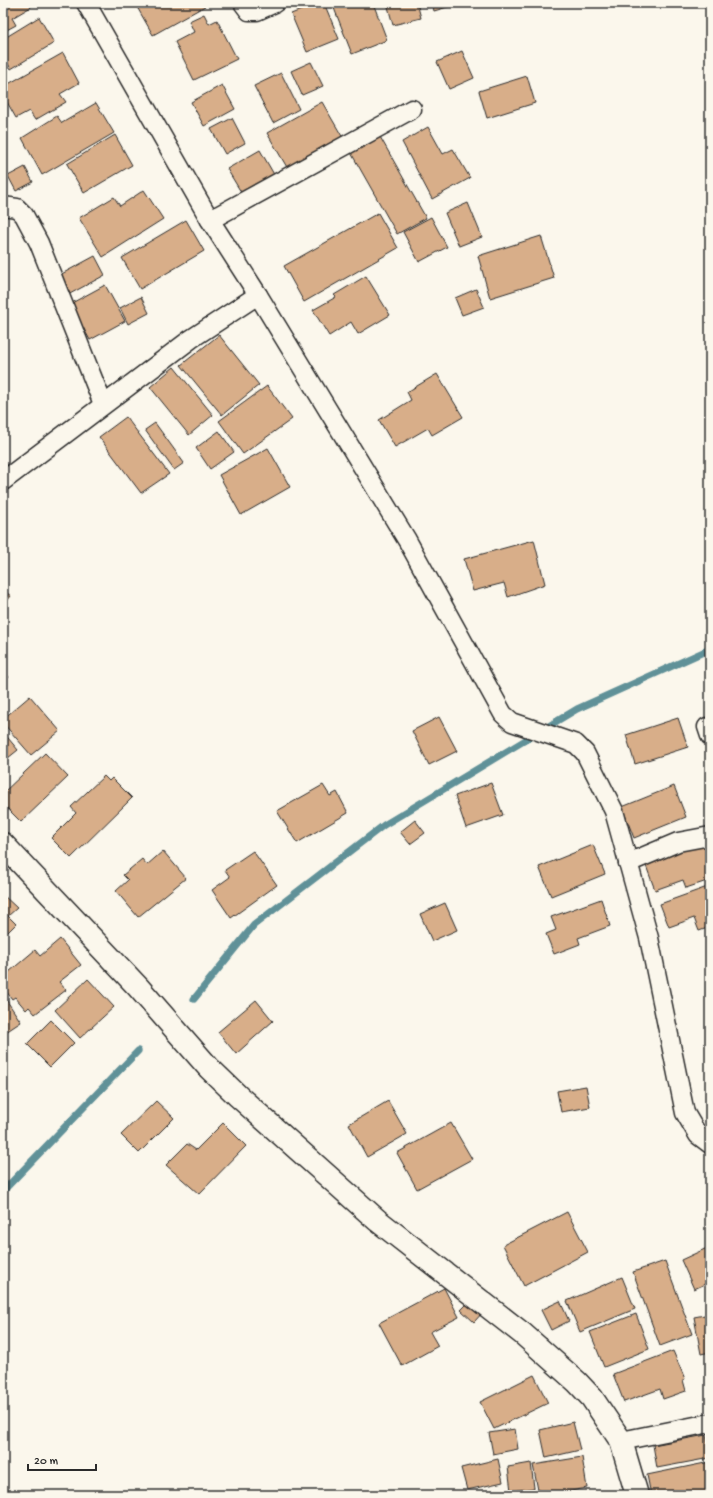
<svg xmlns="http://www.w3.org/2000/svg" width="713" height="1498" font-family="'Gochi Hand',sans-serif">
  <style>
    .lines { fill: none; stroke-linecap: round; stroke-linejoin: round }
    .stream { stroke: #619198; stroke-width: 7 }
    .building { fill: #d8ae89; stroke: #2b2b2b }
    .minor-casing { stroke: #2b2b2b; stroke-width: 21 }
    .trunk-casing { stroke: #2b2b2b; stroke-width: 25 }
    .minor { stroke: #fbf7ec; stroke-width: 18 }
    .trunk { stroke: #fbf7ec; stroke-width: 22 }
  </style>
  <rect width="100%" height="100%" fill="#fbf7ec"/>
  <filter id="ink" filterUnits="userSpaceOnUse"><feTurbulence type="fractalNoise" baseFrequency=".025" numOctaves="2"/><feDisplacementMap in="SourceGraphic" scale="8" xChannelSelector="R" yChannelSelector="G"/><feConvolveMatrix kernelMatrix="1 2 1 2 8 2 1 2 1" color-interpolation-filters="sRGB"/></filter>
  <g filter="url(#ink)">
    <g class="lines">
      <!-- stream -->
      <g class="stream">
        <polyline points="194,999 254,925 384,825 577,709 710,649"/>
        <polyline points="3,1191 138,1051"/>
      </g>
    </g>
    <!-- building -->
    <g class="building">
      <polygon points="3,3 29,3 31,7 12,18 16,25 3,32"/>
      <polygon points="144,3 204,3 205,6 153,35 137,7"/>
      <polygon points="319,3 324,3 339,39 307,52 291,14"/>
      <polygon points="332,3 373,3 387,40 352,54"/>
      <polygon points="387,3 417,3 421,18 393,25"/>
      <polygon points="432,3 461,3 434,11"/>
      <polygon points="204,14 209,24 217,20 237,59 194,80 175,42 194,32 189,21"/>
      <polygon points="39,17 54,43 11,69 3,55 3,39"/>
      <polygon points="462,51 474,78 449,89 437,62"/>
      <polygon points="63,53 79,83 60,94 66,102 35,120 29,111 16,118 3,95 3,87"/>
      <polygon points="311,62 323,86 302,95 291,71"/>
      <polygon points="281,73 299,109 273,123 254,86"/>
      <polygon points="527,76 535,103 487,118 479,91"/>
      <polygon points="222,85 235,109 204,126 191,102"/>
      <polygon points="322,102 343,138 288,169 267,133"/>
      <polygon points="96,103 114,133 42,175 22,138 57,116 62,123"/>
      <polygon points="232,118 245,143 225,154 211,129"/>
      <polygon points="428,127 443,154 453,149 470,178 432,199 402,142"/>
      <polygon points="115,135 132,165 84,193 67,164"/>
      <polygon points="379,135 426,218 397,234 350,151"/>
      <polygon points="260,150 276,178 244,197 227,169"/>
      <polygon points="25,167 33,182 16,191 8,176"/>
      <polygon points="144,190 163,219 103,257 79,218 114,197 120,206"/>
      <polygon points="468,203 482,237 459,246 445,213"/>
      <polygon points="378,213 398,248 304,302 284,266"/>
      <polygon points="431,217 447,247 419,262 403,232"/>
      <polygon points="186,220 204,251 140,289 122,258"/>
      <polygon points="541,236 554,278 490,298 478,256"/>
      <polygon points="95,256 105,275 66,296 56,277"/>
      <polygon points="366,276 390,315 358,334 351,322 329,336 313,310 336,297 334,295"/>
      <polygon points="105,285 125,321 90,340 70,304"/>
      <polygon points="476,289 484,307 462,315 455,298"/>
      <polygon points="141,297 149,313 128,324 120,308"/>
      <polygon points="219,335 259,385 222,415 181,365"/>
      <polygon points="174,367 213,415 189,435 150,387"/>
      <polygon points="437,374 463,417 432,435 428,428 395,447 379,420 411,400 407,392"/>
      <polygon points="267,386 292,419 243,454 219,421"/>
      <polygon points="126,417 169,474 141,493 99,437"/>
      <polygon points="155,423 184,463 174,470 145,430"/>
      <polygon points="219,431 234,452 210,469 196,448"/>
      <polygon points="268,448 290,487 241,515 219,475"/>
      <polygon points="534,540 545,584 508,597 504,583 473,591 464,559"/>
      <polygon points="3,590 11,596 3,606"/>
      <polygon points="3,672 9,677 3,683"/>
      <polygon points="30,696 60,731 31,755 3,723 3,719"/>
      <polygon points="439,717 457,751 429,765 412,731"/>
      <polygon points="678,718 688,747 635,764 626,735"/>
      <polygon points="3,732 18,750 3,762"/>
      <polygon points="45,753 68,777 21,822 3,804 3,793"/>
      <polygon points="104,776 109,781 112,778 132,798 71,858 51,838 76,813 71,807"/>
      <polygon points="491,783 503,815 466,828 455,796"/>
      <polygon points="323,785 330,796 337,792 348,813 297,843 277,811"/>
      <polygon points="674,786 686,817 634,838 622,807"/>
      <polygon points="415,820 425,833 410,844 400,832"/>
      <polygon points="708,841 710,847 710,880 686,888 683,880 655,890 645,863"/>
      <polygon points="593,845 605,874 551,896 539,867"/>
      <polygon points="163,851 186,878 138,917 116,891 128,880 123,875 142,859 147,865"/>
      <polygon points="253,851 277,885 231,918 212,890 230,877 225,870"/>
      <polygon points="710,886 710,927 699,931 694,918 669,927 660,904"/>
      <polygon points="3,895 17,908 8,916 16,924 3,937"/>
      <polygon points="601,899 610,926 578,938 580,944 554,954 546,934 556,930 551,917"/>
      <polygon points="445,903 457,930 432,941 420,914"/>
      <polygon points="60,939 81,965 59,982 66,990 35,1014 29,1007 26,1010 15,997 12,999 3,987 3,977 35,950 40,956"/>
      <polygon points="88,979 114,1007 80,1038 55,1010"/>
      <polygon points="3,995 21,1022 3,1034"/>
      <polygon points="256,1000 273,1021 236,1054 218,1032"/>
      <polygon points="51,1020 74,1043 50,1067 27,1044"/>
      <polygon points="586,1086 590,1107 561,1112 557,1091"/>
      <polygon points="156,1101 174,1118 139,1153 121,1135"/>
      <polygon points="388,1101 407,1134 367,1157 349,1124"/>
      <polygon points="223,1123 246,1146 199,1194 166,1165 187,1144 196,1150"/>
      <polygon points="451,1123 472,1159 417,1189 397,1153"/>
      <polygon points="567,1212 588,1252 524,1286 503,1245"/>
      <polygon points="707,1248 710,1256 710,1282 694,1289 681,1260"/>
      <polygon points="665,1261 692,1334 660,1346 633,1272"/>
      <polygon points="622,1277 635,1309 580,1332 567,1301"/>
      <polygon points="444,1288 459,1317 430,1332 438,1346 402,1366 379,1323"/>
      <polygon points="472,1299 484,1311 474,1322 461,1310"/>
      <polygon points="560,1301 569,1321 551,1330 541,1310"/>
      <polygon points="636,1314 649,1349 604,1367 590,1332"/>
      <polygon points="710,1314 710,1352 701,1354 694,1317"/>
      <polygon points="673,1351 685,1379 683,1380 686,1391 663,1399 660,1389 624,1402 613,1374"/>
      <polygon points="534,1375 548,1403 494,1429 480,1402"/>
      <polygon points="573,1422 580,1450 546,1458 540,1430"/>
      <polygon points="515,1429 518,1449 493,1454 489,1433"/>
      <polygon points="706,1435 710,1458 657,1468 653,1445"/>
      <polygon points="582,1457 587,1488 550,1495 539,1495 533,1465"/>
      <polygon points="498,1459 503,1482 467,1490 461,1468"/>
      <polygon points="710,1462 710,1495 651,1495 647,1475"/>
      <polygon points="531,1463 534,1488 511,1491 508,1467"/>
    </g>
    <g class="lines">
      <defs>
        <g id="minor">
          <polyline points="86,3 210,220 258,295 407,540 503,714 512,722 576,744 585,753 614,811 649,938 685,1113 698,1135 710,1144"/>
          <polyline points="243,3 249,11 257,11 275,3"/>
          <polyline points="3,206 17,208 24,215 39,243 103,404"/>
          <polyline points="210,220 412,109"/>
          <polyline points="3,481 191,339 258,295"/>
          <polyline points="707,727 710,736"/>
          <polyline points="628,863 678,842 710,836"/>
          <polyline points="621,1441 710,1423"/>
        </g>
        <polyline id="trunk" points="3,844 138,987 209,1068 238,1096 377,1220 523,1334 577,1382 592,1398 621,1441 637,1495"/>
      </defs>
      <!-- minor casing -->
      <use href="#minor" class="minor-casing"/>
      <!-- trunk casing -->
      <use href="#trunk" class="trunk-casing"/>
      <!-- minor -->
      <use href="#minor" class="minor"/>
      <!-- trunk -->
      <use href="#trunk" class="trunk"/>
    </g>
  </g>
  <!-- margin -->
  <rect width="713" height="1498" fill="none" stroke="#fbf7ec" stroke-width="16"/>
  <rect x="8" y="8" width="697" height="1482" fill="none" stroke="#2b2b2b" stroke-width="1.5" filter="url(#ink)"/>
  <!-- scale -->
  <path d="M28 1464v6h68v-6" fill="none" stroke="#2b2b2b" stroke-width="2"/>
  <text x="34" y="1464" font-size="12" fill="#2b2b2b" stroke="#fbf7ec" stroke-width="3" paint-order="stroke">20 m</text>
</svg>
